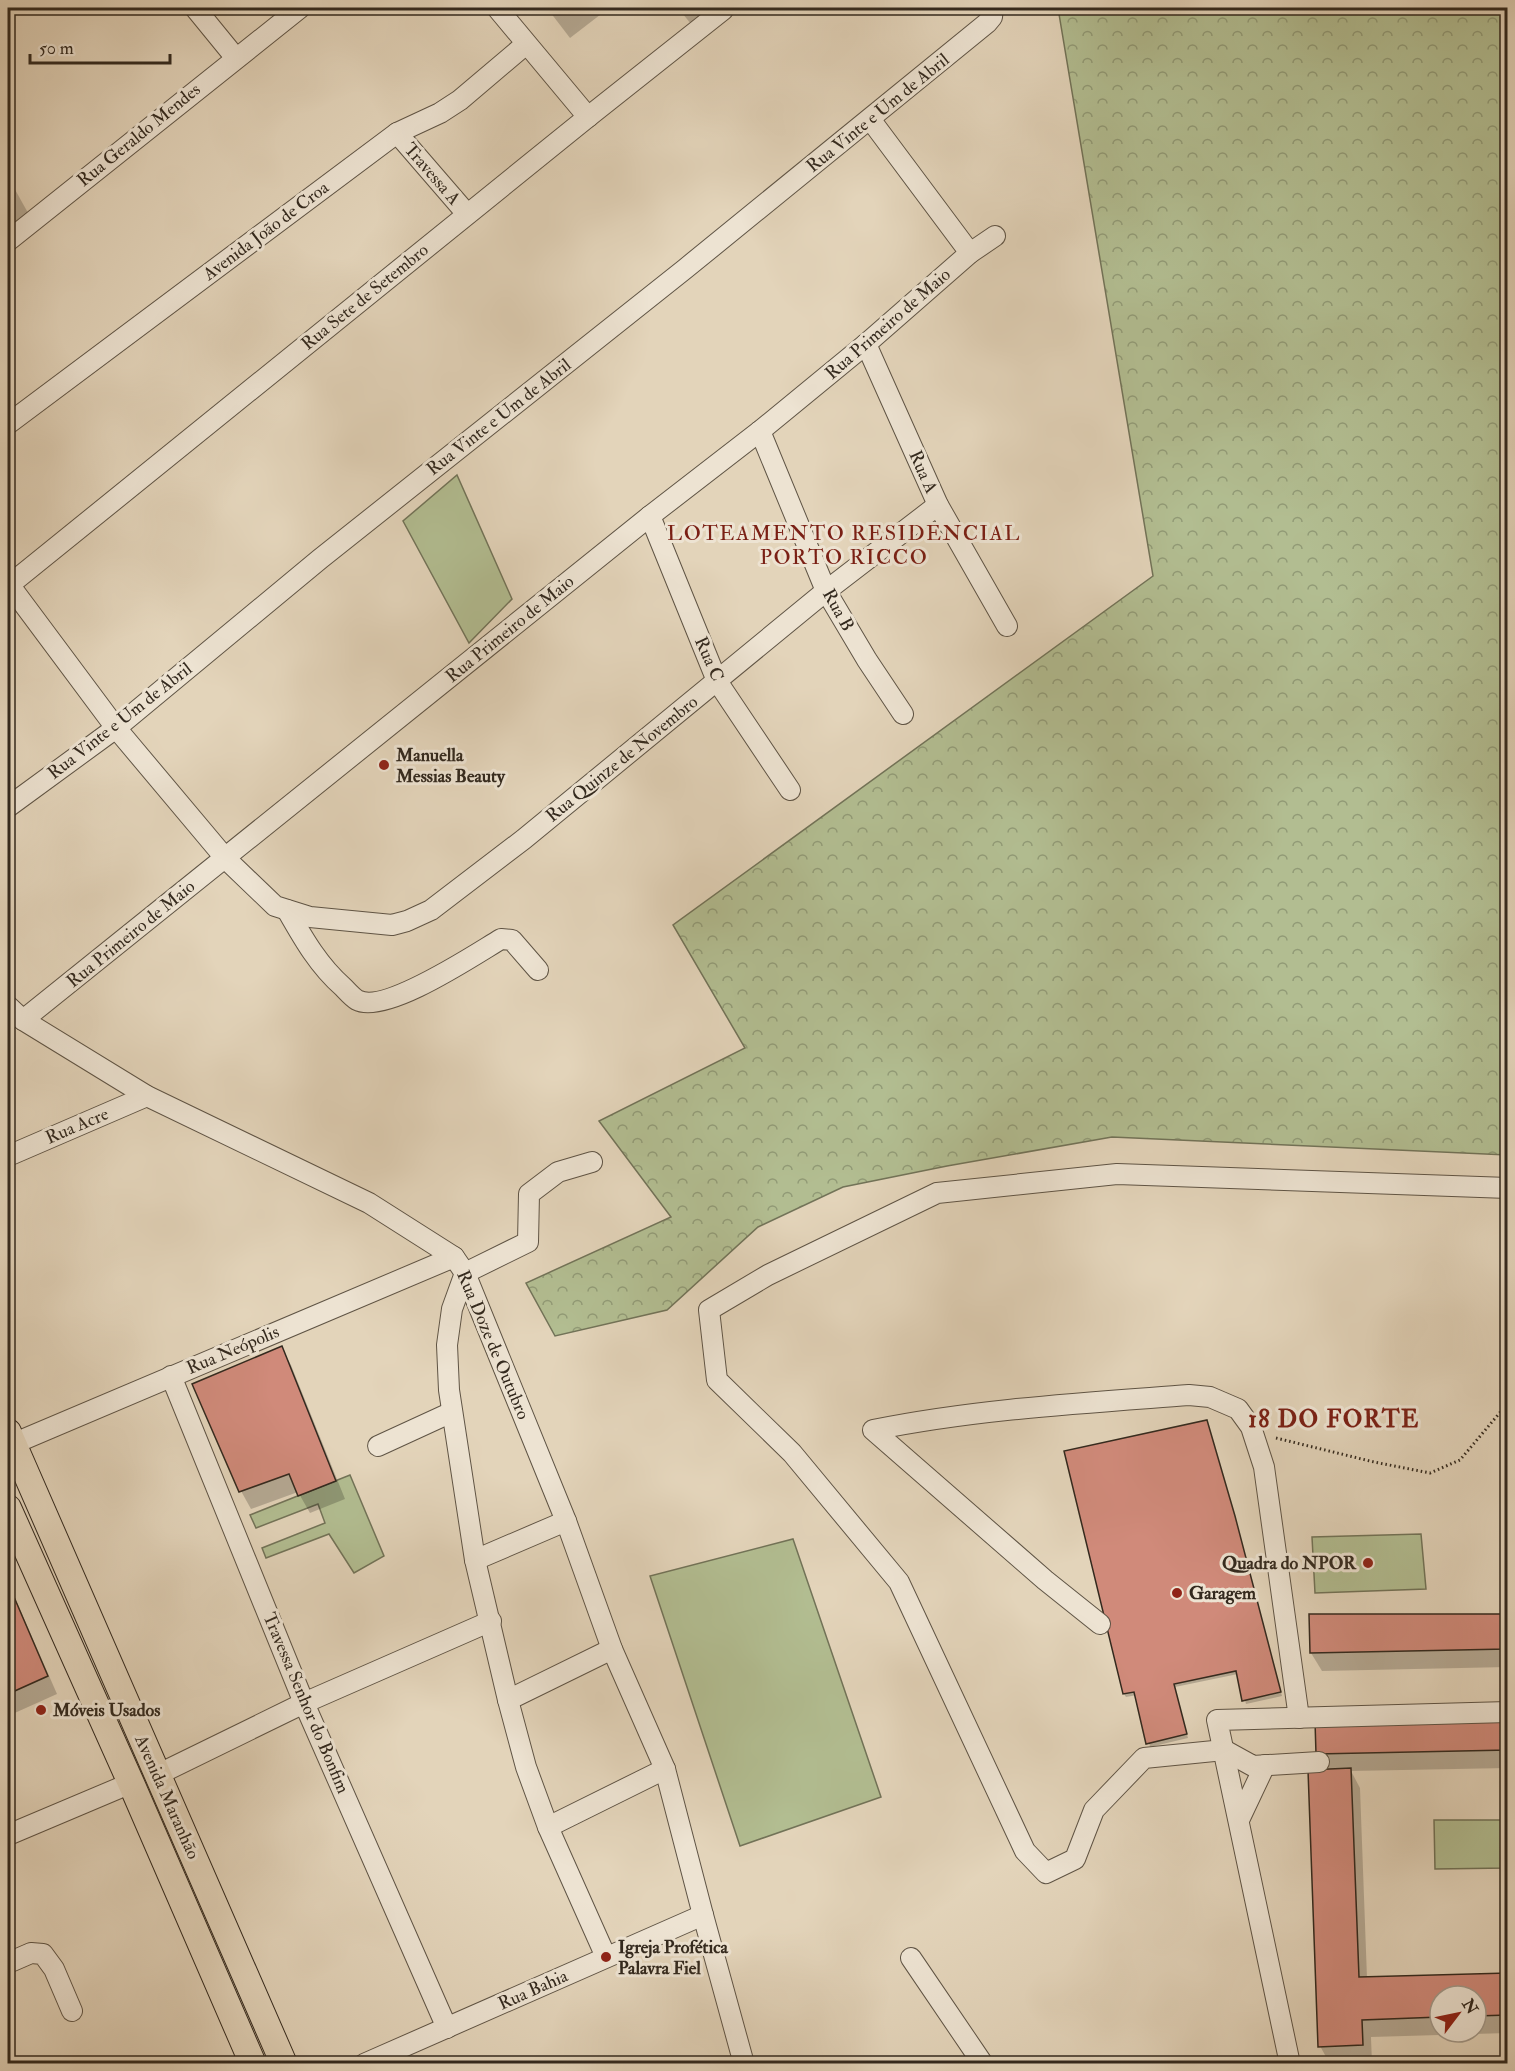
<svg xmlns="http://www.w3.org/2000/svg" width="1515" height="2071" font-family="'IM FELL Double Pica',serif">
  <style>
    .grass { fill: #b2bd91; stroke: #727358; stroke-width: 1.5 }
    .forest { fill: url(#forest-crowns); stroke: #727358; stroke-width: 1.5 }
    .shadow { fill: #0003; fill-rule: evenodd }
    .building { fill: #d08a7a; stroke: #33291e; stroke-width: 1.5 }
    .lines { fill: none; stroke-linecap: round; stroke-linejoin: round }
    .minor-casing { stroke: #5f5445; stroke-width: 22 }
    .major-casing { stroke: #33291e; stroke-width: 28 }
    .path { stroke: #33291e; stroke-width: 3; stroke-dasharray: 1.5 3; stroke-linecap: butt }
    .minor { stroke: #ede3d2; stroke-width: 20 }
    .major { stroke: #e3d4ba; stroke-width: 26 }
    .poi-dot { fill: #8f2418; stroke: #ede3d2; stroke-width: 2 }
    .labels { text-anchor: middle; dominant-baseline: central; stroke-width: 6; stroke-linejoin: round; paint-order: stroke }
    .street-label { font-size: 18px; fill: #33291e; stroke: #ede3d2 }
    .poi-label { font-size: 18px; font-weight: bold; fill: #33291e; stroke: #ede3d2; text-anchor: start }
    .quarter-label { font-size: 21px; letter-spacing: 1.5px; fill: #7a1f14; stroke: #ede3d2 }
    .district-label { font-size: 24px; font-weight: bold; letter-spacing: 1.5px; fill: #7a1f14; stroke: #ede3d2 }
  </style>
  <defs>
    <pattern id="forest-crowns" width="20" height="18" patternUnits="userSpaceOnUse" patternTransform="scale(1.5)"><rect width="20" height="18" fill="#b2bd91"/><path d="M2 6a3 3 0 1 1 6 0M12 15a3 3 0 1 1 6 0" fill="none" stroke="#919a76"/></pattern>
  </defs>
  <rect width="100%" height="100%" fill="#e3d4ba"/>
  <filter id="stains"><feTurbulence type="fractalNoise" baseFrequency=".00333" numOctaves="4"/><feColorMatrix values="0 0 0 0 .2 0 0 0 0 .09 0 0 0 0 .02 0 0 0 .5 -.17"/></filter>
  <radialGradient id="worn" r=".72"><stop offset=".6" stop-color="#630" stop-opacity="0"/><stop offset="1" stop-color="#630" stop-opacity=".3"/></radialGradient>
  <!-- grass -->
  <g class="grass">
    <polygon points="457,475 512,599 469,643 403,521"/>
    <polygon points="350,1475 384,1556 354,1573 329,1534 266,1558 262,1548 325,1523 318,1504 256,1528 250,1515"/>
    <polygon points="1421,1534 1426,1589 1315,1593 1312,1537"/>
    <polygon points="793,1539 881,1797 740,1846 650,1576"/>
    <polygon points="1434,1820 1507,1820 1507,1868 1435,1869"/>
  </g>
  <!-- forest -->
  <polygon class="forest" points="1058,8 1507,8 1507,1155 1112,1137 947,1166 843,1187 758,1227 667,1310 555,1336 526,1283 671,1217 599,1121 745,1048 673,925 1153,576"/>
  <!-- shadow -->
  <g class="shadow">
    <polygon points="547,8 609,8 570,38"/>
    <polygon points="678,8 713,8 691,24"/>
    <polygon points="8,177 32,220 8,239"/>
    <polygon points="281,1348 291,1365 345,1499 310,1513 298,1492 251,1509 241,1491"/>
    <polygon points="1208,1425 1282,1696 1246,1704 1238,1674 1175,1687 1188,1738 1150,1747 1137,1695 1126,1697 1124,1694"/>
    <polygon points="8,1582 57,1694 8,1716"/>
    <polygon points="1504,1616 1508,1622 1508,1667 1322,1671 1311,1653"/>
    <path d="M 1508,1718 L 1508,1768 L 1351,1771 L 1360,1788 L 1367,1978 L 1508,1974 L 1508,2033 L 1371,2037 L 1372,2063 L 1330,2064 L 1320,2046 L 1327,1771 L 1318,1754 ZM 1440,1996 L 1476,1996 L 1476,2032 L 1440,2032 Z"/>
  </g>
  <!-- building -->
  <g class="building">
    <polygon points="282,1346 336,1481 298,1496 289,1474 239,1492 192,1384"/>
    <polygon points="1207,1420 1235,1516 1281,1692 1242,1701 1236,1671 1174,1684 1187,1734 1146,1744 1134,1692 1123,1694 1064,1451"/>
    <polygon points="8,1583 48,1676 8,1694"/>
    <polygon points="1309,1614 1505,1614 1507,1649 1310,1653"/>
    <polygon points="1508,1716 1508,1750 1316,1754 1315,1721"/>
    <polygon points="1351,1768 1359,1977 1508,1973 1508,2015 1476,2016 1476,1996 1440,1996 1440,2017 1362,2020 1363,2045 1318,2047 1308,1770"/>
  </g>
  <g class="lines">
    <defs>
      <g id="minor">
        <polyline points="195,8 235,57"/>
        <polyline points="497,8 588,117"/>
        <polyline points="870,119 970,253"/>
        <polyline points="397,133 467,214"/>
        <polyline points="8,241 300,8"/>
        <polyline points="866,344 938,505 1007,626"/>
        <polyline points="8,424 397,133 440,113 460,100 526,44"/>
        <polyline points="760,431 826,591 867,660 903,714"/>
        <polyline points="650,516 717,681 790,790"/>
        <polyline points="8,583 116,728 226,859 275,906 310,917 392,925 407,921 431,910 524,839 826,591 938,505"/>
        <polyline points="8,586 588,117 723,10"/>
        <polyline points="8,807 116,728 320,559 685,269 987,23 992,17 993,8"/>
        <path d="M 287,910 C 303,938 318,965 343,987 C 347,991 352,997 357,1000 C 385,1015 474,955 501,939 L 512,940 L 538,970"/>
        <polyline points="8,1006 23,1020 147,1096 369,1203 454,1257 465,1273 566,1521 612,1649 665,1769 703,1915 744,2064"/>
        <polyline points="23,1020 650,516 760,431 866,344 970,253 995,236"/>
        <polyline points="8,1156 147,1096"/>
        <polyline points="592,1162 558,1172 529,1194 528,1242 465,1273 452,1309 447,1345 449,1390 475,1560 508,1700 526,1767 548,1827 606,1957"/>
        <polyline points="171,1376 304,1703 447,2028"/>
        <polyline points="8,1446 454,1257"/>
        <polyline points="378,1446 452,1412"/>
        <polyline points="475,1560 566,1521"/>
        <path d="M 1100,1624 L 1045,1580 L 873,1430 C 977,1409 1084,1403 1189,1395 L 1210,1397 L 1238,1409 L 1251,1427 L 1264,1467 L 1299,1718"/>
        <polyline points="508,1700 612,1649"/>
        <polyline points="1319,1762 1253,1766 1224,1750 1144,1758 1094,1810 1075,1859 1046,1873 1025,1851 899,1582 792,1453 717,1380 709,1310 768,1275 937,1193 1117,1174 1508,1188"/>
        <polyline points="157,1775 304,1703 491,1621"/>
        <polyline points="1239,1820 1265,1765"/>
        <polyline points="548,1827 665,1769"/>
        <polyline points="8,1835 131,1783"/>
        <polyline points="911,1958 983,2064"/>
        <polyline points="8,1963 31,1953 43,1954 54,1969 72,2011"/>
        <polyline points="364,2064 703,1915"/>
        <polyline points="1290,2064 1217,1720 1508,1712"/>
      </g>
      <g id="major">
        <polyline points="8,1432 284,2064"/>
        <polyline points="8,1508 131,1783 253,2064"/>
      </g>
    </defs>
    <!-- minor casing -->
    <use href="#minor" class="minor-casing"/>
    <!-- major casing -->
    <use href="#major" class="major-casing"/>
    <!-- path -->
    <polyline class="path" points="1276,1438 1374,1462 1430,1473 1460,1460 1508,1403"/>
    <!-- minor -->
    <use href="#minor" class="minor"/>
    <!-- major -->
    <use href="#major" class="major"/>
  </g>
  <!-- markers -->
  <g class="poi-dot">
    <circle cx="384" cy="765" r="6"/>
    <circle cx="1368" cy="1563" r="6"/>
    <circle cx="1177" cy="1593" r="6"/>
    <circle cx="41" cy="1710" r="6"/>
    <circle cx="606" cy="1957" r="6"/>
  </g>
  <g class="labels">
    <!-- street labels -->
    <g class="street-label">
      <text transform="translate(878 113) rotate(-39)">Rua Vinte e Um de Abril</text>
      <text transform="translate(139 135) rotate(-39)">Rua Geraldo Mendes</text>
      <text transform="translate(432 174) rotate(49)">Travessa A</text>
      <text transform="translate(266 231) rotate(-37)">Avenida João de Croa</text>
      <text transform="translate(365 297) rotate(-39)">Rua Sete de Setembro</text>
      <text transform="translate(888 324) rotate(-41)">Rua Primeiro de Maio</text>
      <text transform="translate(499 417) rotate(-38)">Rua Vinte e Um de Abril</text>
      <text transform="translate(923 472) rotate(66)">Rua A</text>
      <text transform="translate(838 610) rotate(61)">Rua B</text>
      <text transform="translate(510 629) rotate(-39)">Rua Primeiro de Maio</text>
      <text transform="translate(709 659) rotate(66)">Rua C</text>
      <text transform="translate(120 721) rotate(-38)">Rua Vinte e Um de Abril</text>
      <text transform="translate(622 759) rotate(-39)">Rua Quinze de Novembro</text>
      <text transform="translate(131 934) rotate(-39)">Rua Primeiro de Maio</text>
      <text transform="translate(77 1126) rotate(-23)">Rua Acre</text>
      <text transform="translate(493 1345) rotate(67)">Rua Doze de Outubro</text>
      <text transform="translate(233 1350) rotate(-23)">Rua Neópolis</text>
      <text transform="translate(306 1703) rotate(67)">Travessa Senhor do Bonfim</text>
      <text transform="translate(167 1797) rotate(66)">Avenida Maranhão</text>
      <text transform="translate(533 1990) rotate(-24)">Rua Bahia</text>
    </g>
    <!-- poi labels -->
    <g class="poi-label">
      <text x="396" y="755">Manuella<tspan x="396" dy="21">Messias Beauty</tspan></text>
      <text x="1356" y="1563" text-anchor="end">Quadra do NPOR</text>
      <text x="1189" y="1593">Garagem</text>
      <text x="53" y="1710">Móveis Usados</text>
      <text x="618" y="1947">Igreja Profética<tspan x="618" dy="21">Palavra Fiel</tspan></text>
    </g>
    <!-- quarter labels -->
    <g class="quarter-label">
      <text x="844" y="533">LOTEAMENTO RESIDENCIAL<tspan x="844" dy="24">PORTO RICCO</tspan></text>
    </g>
    <!-- district labels -->
    <g class="district-label">
      <text x="1334" y="1419">18 DO FORTE</text>
    </g>
  </g>
  <!-- margin -->
  <rect width="1515" height="2071" fill="none" stroke="#e3d4ba" stroke-width="30"/>
  <rect x="9" y="9" width="1497" height="2053" fill="none" stroke="#33291e" stroke-width="3"/>
  <rect x="15" y="15" width="1485" height="2041" fill="none" stroke="#33291e" stroke-width="1.5"/>
  <!-- north arrow -->
  <g transform="translate(1458 2014) rotate(58)"><circle r="28" fill="#ede3d2" stroke="#a3998a" stroke-width="1.5"/>
  <path d="M0-4.5L10 22L0 15L-10 22Z" fill="#8f2418"/>
  <text y="-9" font-size="16" font-weight="bold" text-anchor="middle" fill="#33291e">N</text>
  </g>
  <!-- scale -->
  <path d="M30 54v9h140v-9" fill="none" stroke="#33291e" stroke-width="3"/>
  <text x="39" y="54" font-size="18" fill="#33291e" stroke="#ede3d2" stroke-width="4.5" paint-order="stroke">50 m</text>
  <rect width="100%" height="100%" filter="url(#stains)"/>
  <rect width="100%" height="100%" fill="url(#worn)"/>
</svg>
